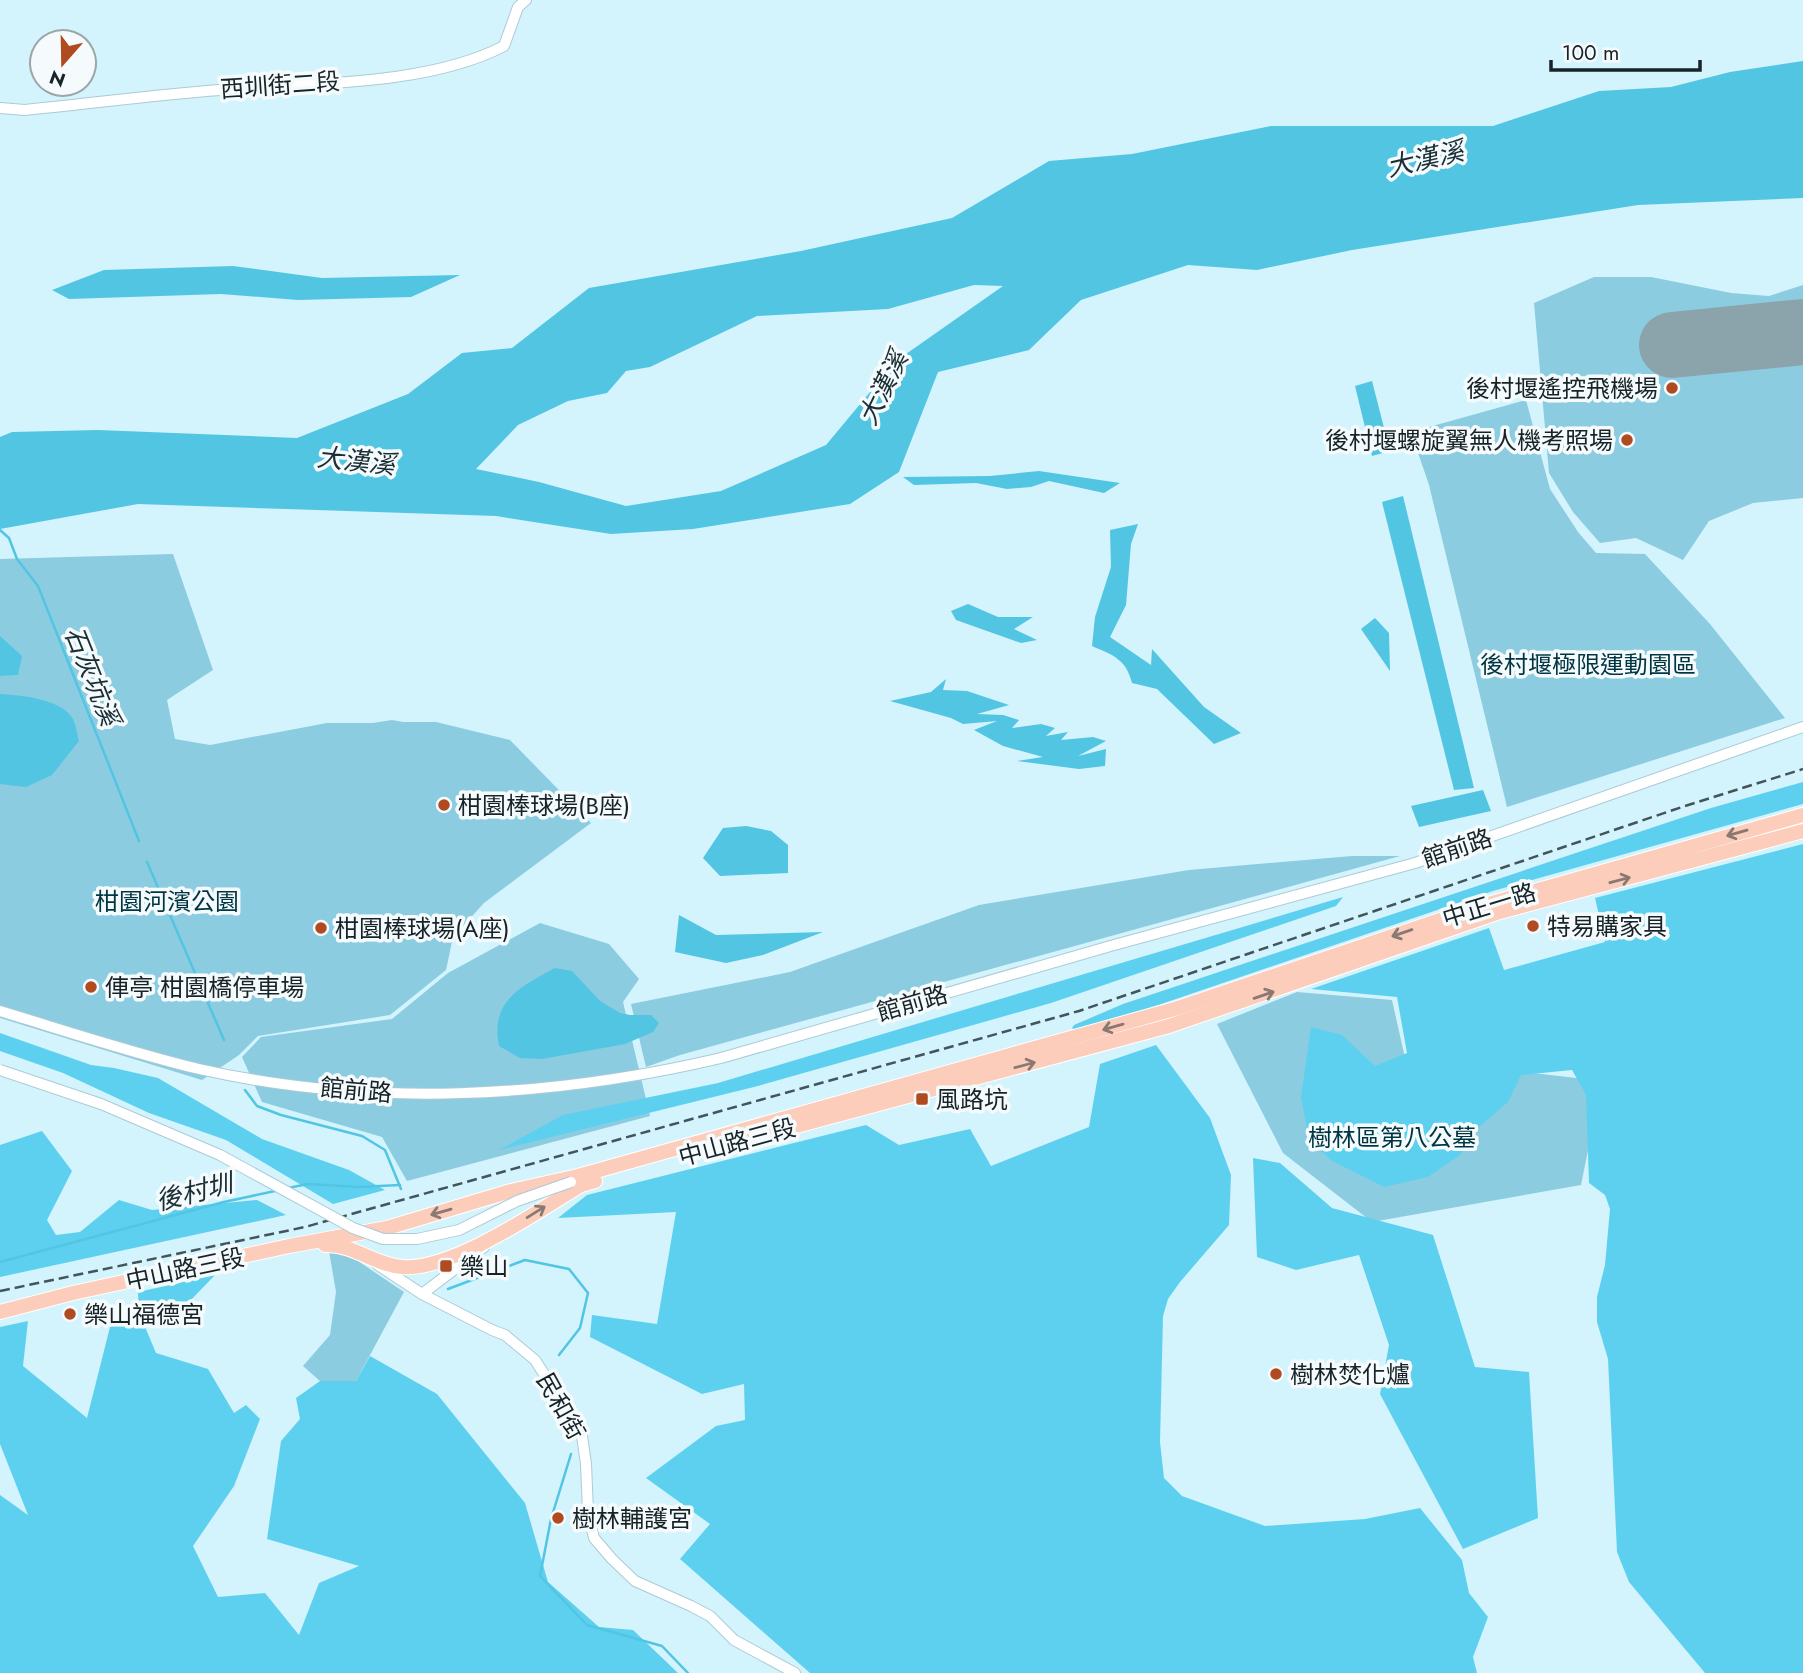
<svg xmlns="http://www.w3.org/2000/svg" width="1803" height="1673" font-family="Jost,'Noto Sans TC',sans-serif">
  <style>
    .green { fill: #8ccce0 }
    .forest { fill: #5ed0ef }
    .water { fill: #52c5e3; fill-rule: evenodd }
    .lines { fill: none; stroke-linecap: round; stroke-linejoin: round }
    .stream { stroke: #52c5e3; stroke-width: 2.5 }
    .runway { stroke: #8ba4ac; stroke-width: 66 }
    .minor-casing { stroke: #abcbd5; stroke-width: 12 }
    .major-casing { stroke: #fff; stroke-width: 16 }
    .minor { stroke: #fff; stroke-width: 10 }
    .major { stroke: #fdcdbc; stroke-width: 14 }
    .rail { stroke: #43545a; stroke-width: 2.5; stroke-dasharray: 10 5; stroke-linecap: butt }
    .minor-bridge-casing { stroke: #abcbd5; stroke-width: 12; stroke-linecap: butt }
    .minor-bridge { stroke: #fff; stroke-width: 10 }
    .oneway { stroke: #8a7872 }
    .poi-dot { fill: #b04a20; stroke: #f5fbfd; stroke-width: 2.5 }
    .labels { text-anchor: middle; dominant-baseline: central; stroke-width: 7; stroke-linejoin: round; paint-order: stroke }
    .street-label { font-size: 24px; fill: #172327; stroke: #f5fbfd }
    .poi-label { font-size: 24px; fill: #172327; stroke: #f5fbfd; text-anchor: start }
    .park-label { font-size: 24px; fill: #003541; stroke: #f5fbfd }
    .water-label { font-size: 26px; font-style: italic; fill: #1a2e34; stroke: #f5fbfd }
  </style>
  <rect width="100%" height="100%" fill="#d3f3fd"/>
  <!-- green -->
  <g class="green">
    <polygon points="1594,277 1651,277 1731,293 1769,296 1803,285 1803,498 1753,503 1709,521 1683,560 1636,538 1600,543 1573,512 1549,473 1534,303"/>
    <polygon points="1526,400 1550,489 1578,532 1596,553 1645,554 1710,624 1785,718 1507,807 1429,485 1411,432"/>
    <polygon points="173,554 213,670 167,700 175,739 210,745 327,723 373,723 392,720 403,722 436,722 510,740 591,823 484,903 453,937 446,970 390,1015 258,1036 239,1055 202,1080 0,1018 0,559"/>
    <polygon points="1352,856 1400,856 680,1055 646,1067 631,1004 790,972 979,905 1189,870"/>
    <polygon points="540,923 609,944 639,979 623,1002 650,1116 407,1181 382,1137 262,1102 242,1057 261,1037 392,1019 448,973"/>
    <polygon points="1297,992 1392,1000 1405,1058 1602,1081 1581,1185 1372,1222 1283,1153 1217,1024"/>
    <polygon points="329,1251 355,1259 404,1292 356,1381 320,1381 303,1366 330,1335 336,1292"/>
  </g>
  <!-- forest -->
  <g class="forest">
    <polygon points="1803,782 1803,804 1493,891 1132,1014 1075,1030 1072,1028 1074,1025 1123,1004 1711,808"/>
    <polygon points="1803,844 1803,1673 1705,1673 1629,1582 1617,1552 1608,1359 1597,1322 1597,1297 1605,1265 1610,1209 1605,1195 1589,1183 1586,1095 1572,1070 1521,1075 1508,1102 1479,1127 1460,1155 1428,1177 1384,1187 1332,1161 1309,1140 1301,1097 1311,1027 1342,1035 1375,1066 1407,1053 1397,997 1311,989 1489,928 1504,970 1605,942 1595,898"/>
    <polygon points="1343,897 1336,906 1051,1003 758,1086 499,1150 563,1115 718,1083"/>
    <polygon points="0,1033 91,1065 114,1068 158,1078 262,1139 349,1170 385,1190 333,1204 226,1140 149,1113 63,1073 0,1051"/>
    <polygon points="1156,1045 1210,1118 1231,1175 1229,1225 1180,1282 1168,1299 1163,1316 1160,1442 1164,1478 1182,1496 1265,1526 1365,1519 1420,1508 1462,1560 1469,1593 1488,1617 1473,1657 1477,1673 810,1673 680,1559 710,1524 646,1478 716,1426 745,1420 744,1384 702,1394 590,1337 592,1315 657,1324 676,1212 558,1218 587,1195 866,1125 899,1145 970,1129 991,1166 1089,1127 1100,1064"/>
    <polygon points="42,1131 72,1171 47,1220 56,1235 80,1232 119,1200 152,1210 257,1200 286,1215 0,1277 0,1145"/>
    <polygon points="1253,1158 1280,1163 1332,1208 1433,1235 1475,1367 1529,1372 1538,1518 1463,1549 1380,1394 1389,1345 1359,1255 1296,1270 1257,1257"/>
    <polygon points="215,1275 189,1302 143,1322 156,1353 208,1369 234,1413 246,1405 260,1419 234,1486 193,1546 218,1597 265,1593 299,1635 319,1583 359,1566 267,1539 281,1441 300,1419 296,1398 320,1381 356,1381 370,1356 437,1394 525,1503 548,1582 599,1627 633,1630 678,1673 0,1673 0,1495 28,1515 0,1444 0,1327 28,1321 23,1366 87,1418 110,1327 139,1313 138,1292"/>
  </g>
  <!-- water -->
  <g class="water">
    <path d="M 1803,61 L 1803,198 L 1638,205 L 1352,250 L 1257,270 L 1188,265 L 1081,300 L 1029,350 L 938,372 L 899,472 L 850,504 L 693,529 L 611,534 L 496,516 L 138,504 L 0,529 L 0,437 L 12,432 L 98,430 L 297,438 L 408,394 L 462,353 L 512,348 L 589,288 L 801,251 L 952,218 L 1049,161 L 1132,154 L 1271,126 L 1493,126 L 1599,91 L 1671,87 L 1730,72 ZM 974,285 L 1003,286 L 896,361 L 826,445 L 721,491 L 626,506 L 539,482 L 476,469 L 518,425 L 568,401 L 607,393 L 626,371 L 650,367 L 757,316 L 888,309 Z"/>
    <polygon points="233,266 322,278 460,275 411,297 298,300 221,294 69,299 52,290 104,270"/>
    <polygon points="1372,381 1390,451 1372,456 1355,386"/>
    <polygon points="1039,471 1120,483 1104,493 1049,481 1031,487 1007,489 976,483 914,485 903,477 990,476"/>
    <polygon points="1403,496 1474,788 1454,790 1382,502"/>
    <path d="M 1138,524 L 1131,544 L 1126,605 L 1110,637 L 1151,665 L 1152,649 L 1204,707 L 1241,733 L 1214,744 L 1157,689 L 1132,683 C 1126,659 1113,655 1092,646 L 1095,617 L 1111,567 L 1110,530 Z"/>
    <polygon points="968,604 998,617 1033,617 1014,629 1037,640 1021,643 956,620 951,611"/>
    <polygon points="1375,618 1389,633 1390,671 1361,629"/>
    <polygon points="0,636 22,656 18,675 0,676"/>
    <polygon points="946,679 943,690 967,691 1009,705 977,714 1003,715 1019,720 1012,728 1041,724 1055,728 1046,736 1068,732 1061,740 1093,737 1106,741 1078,756 1106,749 1105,766 1079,769 1017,761 1043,757 1003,746 974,730 997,721 963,724 951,718 890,701 931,692"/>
    <path d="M 0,694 C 20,695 62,699 73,719 C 76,725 77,734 79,741 L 52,775 L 26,787 L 0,784 Z"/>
    <polygon points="1483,790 1491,811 1419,827 1411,806"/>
    <polygon points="746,826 771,831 788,845 788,873 720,876 703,858 723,828"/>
    <polygon points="679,915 716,935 823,932 763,955 726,963 675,952"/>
    <path d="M 555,968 L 572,971 L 600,1001 L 620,1013 L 630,1015 L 651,1015 L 659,1023 L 653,1032 L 625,1044 L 542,1059 L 520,1058 L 499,1046 C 490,1001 520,987 555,968 Z"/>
  </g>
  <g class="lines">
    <!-- stream -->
    <g class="stream">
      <polyline points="0,530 9,538 17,559 38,586 139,841"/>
      <polyline points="147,862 224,1040"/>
      <polyline points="245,1090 257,1106 281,1115 362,1136 385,1150 401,1189"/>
      <polyline points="288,1188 308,1184 359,1187 400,1185"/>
      <polyline points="0,1262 224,1202 275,1191"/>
      <polyline points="448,1289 525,1260 569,1269 588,1293 580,1328 559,1355"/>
      <polyline points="571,1454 551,1519 540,1576 587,1625 662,1646 688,1673"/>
    </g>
    <!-- runway -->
    <polyline class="runway" points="1672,345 1803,332"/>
    <defs>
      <g id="minor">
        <path d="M 0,108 L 25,110 C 94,103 163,94 232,89 C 316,83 429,85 504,46 L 518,7 L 526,0"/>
        <path d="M 0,1011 C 66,1031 132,1053 199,1069 C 371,1108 551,1098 721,1058 L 1114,945 L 1415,863 L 1803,727"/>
        <polyline points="378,1265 422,1294 492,1330 505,1335 535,1360 573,1419 582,1436 586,1464 588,1512 594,1538 612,1559 635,1581 691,1606 710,1616 734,1640 795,1673"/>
        <polyline points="422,1294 484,1247"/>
      </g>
      <g id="major">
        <polyline points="726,1145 1169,1026 1500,912 1803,831"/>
        <path d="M 325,1245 C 353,1244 375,1265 402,1267 C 452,1271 538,1211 581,1185 L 595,1181"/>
        <polyline points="0,1312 73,1293 289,1246 387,1228 511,1191 578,1176 1178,1008 1485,905 1803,815"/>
      </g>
    </defs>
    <!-- minor casing -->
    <use href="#minor" class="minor-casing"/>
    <!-- major casing -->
    <use href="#major" class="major-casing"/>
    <!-- minor -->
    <use href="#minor" class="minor"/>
    <!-- major -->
    <use href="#major" class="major"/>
    <!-- rail -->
    <polyline class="rail" points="0,1291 305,1227 1079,1011 1682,807 1803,769"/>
    <defs>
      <polyline id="minor-bridge" points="0,1070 101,1104 220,1155 353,1228 383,1239 417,1239 459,1230 517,1201 571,1182"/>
    </defs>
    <!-- minor-bridge casing -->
    <use href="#minor-bridge" class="minor-bridge-casing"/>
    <!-- minor-bridge -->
    <use href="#minor-bridge" class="minor-bridge"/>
  </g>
  <!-- one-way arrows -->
  <defs><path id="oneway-shaft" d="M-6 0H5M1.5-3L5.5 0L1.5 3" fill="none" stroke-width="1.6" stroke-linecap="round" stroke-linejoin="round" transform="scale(1.75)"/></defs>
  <g class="oneway">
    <use href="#oneway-shaft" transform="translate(1737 833) rotate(164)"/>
    <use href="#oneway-shaft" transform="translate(1620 880) rotate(-15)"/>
    <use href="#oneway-shaft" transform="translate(1402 933) rotate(161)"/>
    <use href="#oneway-shaft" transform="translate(1264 995) rotate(-19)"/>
    <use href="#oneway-shaft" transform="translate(1113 1027) rotate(164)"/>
    <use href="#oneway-shaft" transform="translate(1025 1065) rotate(-15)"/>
    <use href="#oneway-shaft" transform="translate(441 1212) rotate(164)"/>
    <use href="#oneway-shaft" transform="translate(536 1212) rotate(-32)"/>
  </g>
  <!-- markers -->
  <g class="poi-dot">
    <circle cx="1672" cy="388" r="7"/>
    <circle cx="1627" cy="440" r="7"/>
    <circle cx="444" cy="805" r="7"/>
    <circle cx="1533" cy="926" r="7"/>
    <circle cx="321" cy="928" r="7"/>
    <circle cx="91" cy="987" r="7"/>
    <rect x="915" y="1092" width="14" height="14" rx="3.5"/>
    <rect x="439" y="1259" width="14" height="14" rx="3.5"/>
    <circle cx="70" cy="1314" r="7"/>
    <circle cx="1276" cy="1374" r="7"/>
    <circle cx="558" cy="1518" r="7"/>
  </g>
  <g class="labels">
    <!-- street labels -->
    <g class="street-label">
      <text transform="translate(280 85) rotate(-4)">西圳街二段</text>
      <text transform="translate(1457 848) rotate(-19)">館前路</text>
      <text transform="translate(1489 905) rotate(-17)">中正一路</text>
      <text transform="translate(912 1003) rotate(-16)">館前路</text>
      <text transform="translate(356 1090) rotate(5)">館前路</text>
      <text transform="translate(737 1142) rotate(-15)">中山路三段</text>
      <text transform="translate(185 1269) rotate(-12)">中山路三段</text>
      <text transform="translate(561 1406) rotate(61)">民和街</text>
    </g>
    <!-- poi labels -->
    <g class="poi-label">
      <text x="1658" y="388" text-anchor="end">後村堰遙控飛機場</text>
      <text x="1613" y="440" text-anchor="end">後村堰螺旋翼無人機考照場</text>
      <text x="458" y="805">柑園棒球場(B座)</text>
      <text x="1547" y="926">特易購家具</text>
      <text x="335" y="928">柑園棒球場(A座)</text>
      <text x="105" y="987">俥亭 柑園橋停車場</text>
      <text x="936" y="1099">風路坑</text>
      <text x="460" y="1266">樂山</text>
      <text x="84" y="1314">樂山福德宮</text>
      <text x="1290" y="1374">樹林焚化爐</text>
      <text x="572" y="1518">樹林輔護宮</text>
    </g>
    <!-- park labels -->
    <g class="park-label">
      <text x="1588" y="664">後村堰極限運動園區</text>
      <text x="167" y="901">柑園河濱公園</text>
      <text x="1392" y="1137">樹林區第八公墓</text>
    </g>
    <!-- water labels -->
    <g class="water-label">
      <text transform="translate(1425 159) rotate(-13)">大漢溪</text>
      <text transform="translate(883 388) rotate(-64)">大漢溪</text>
      <text transform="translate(356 461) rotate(6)">大漢溪</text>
      <text transform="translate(92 676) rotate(68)">石灰坑溪</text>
      <text transform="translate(194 1192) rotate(-14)">後村圳</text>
    </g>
  </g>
  <!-- north arrow -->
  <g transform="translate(63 63) rotate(200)"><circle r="33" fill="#f5fbfd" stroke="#9ca5a7" stroke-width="2"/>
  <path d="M0-5L12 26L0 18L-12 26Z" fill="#b04a20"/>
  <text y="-10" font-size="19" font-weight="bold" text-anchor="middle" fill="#172327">N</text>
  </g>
  <!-- scale -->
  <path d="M1551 60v10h149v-10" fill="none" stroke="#172327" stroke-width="3.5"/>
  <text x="1562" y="60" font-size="21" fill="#172327" stroke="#f5fbfd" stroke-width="5" paint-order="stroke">100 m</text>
</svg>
